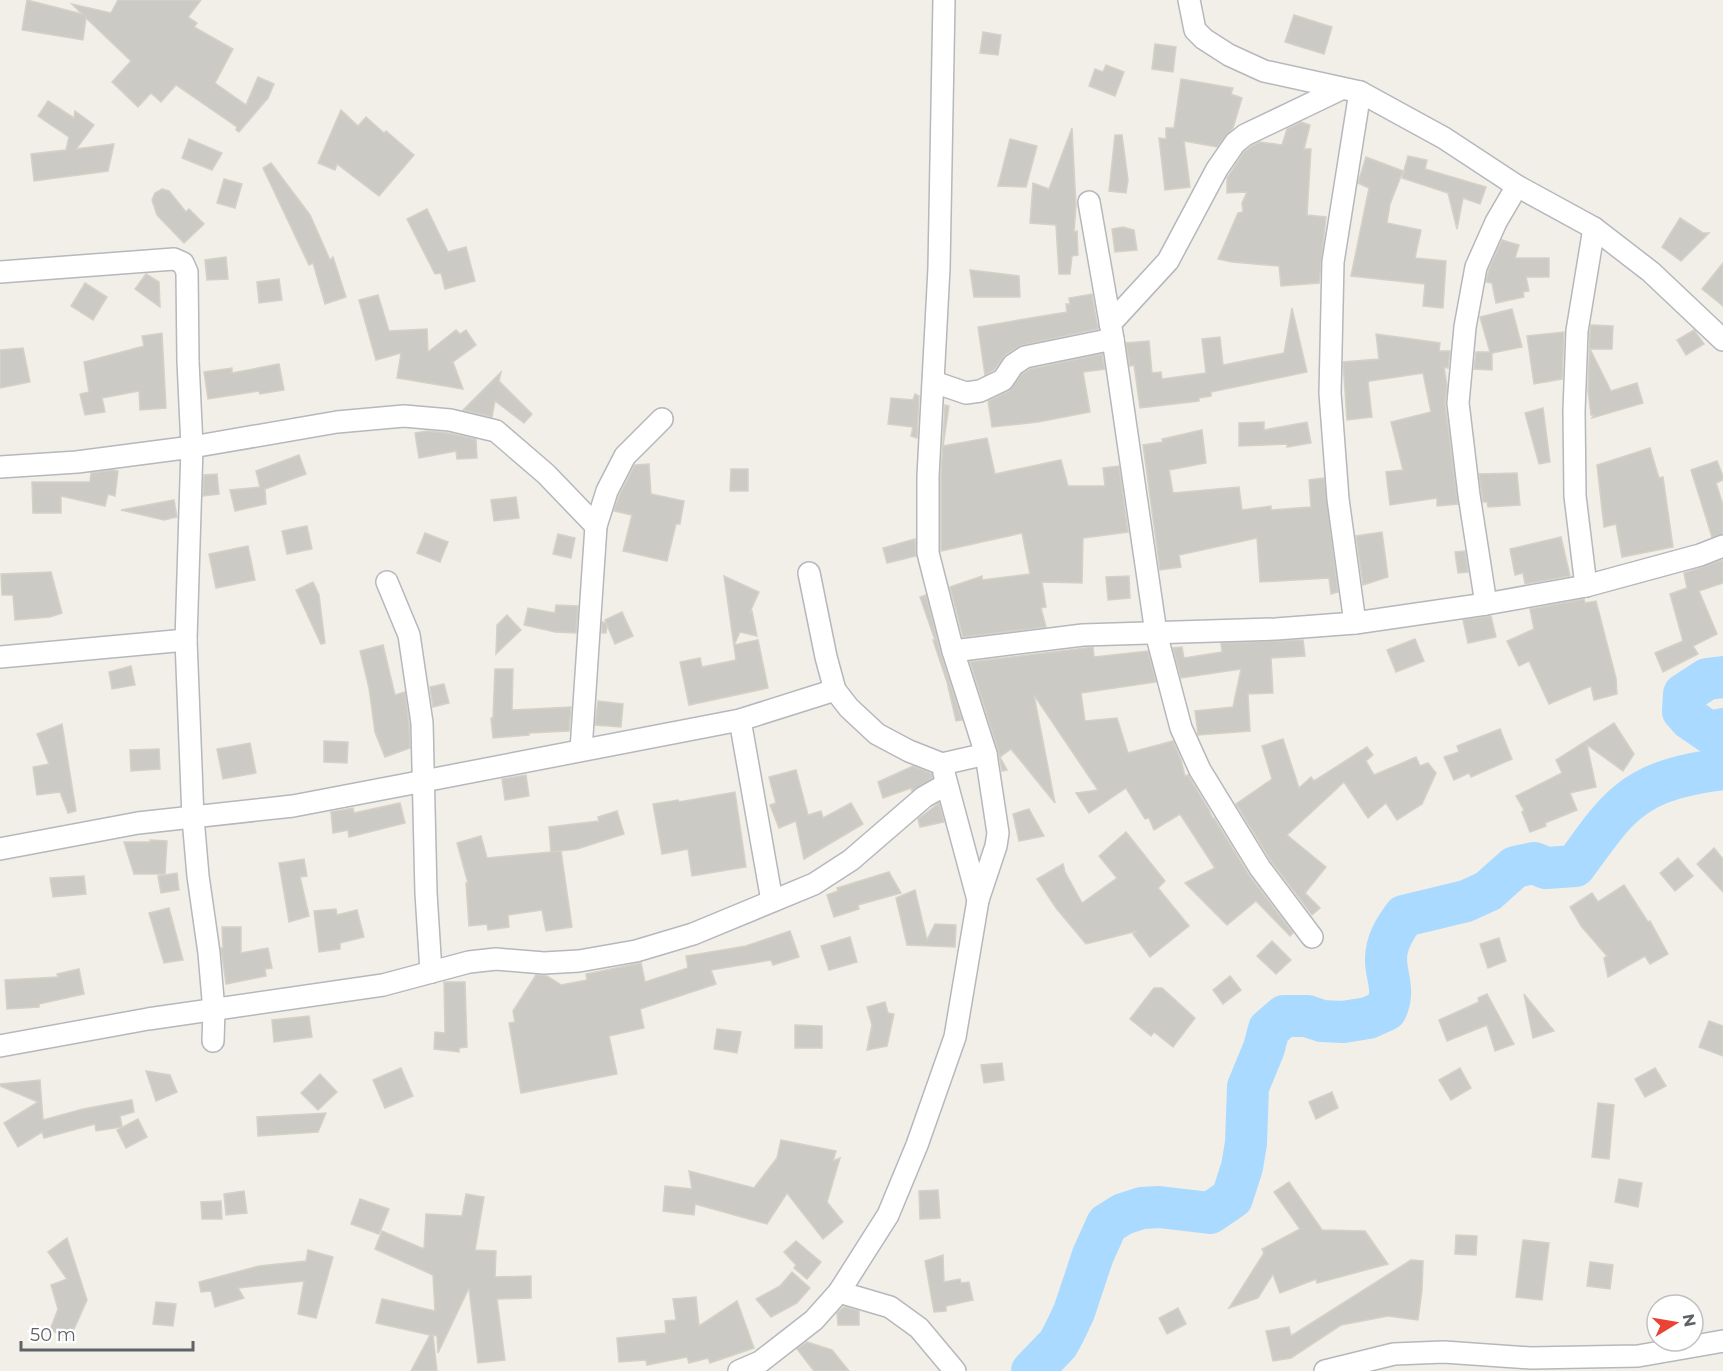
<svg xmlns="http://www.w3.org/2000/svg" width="1723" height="1371" font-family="Montserrat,sans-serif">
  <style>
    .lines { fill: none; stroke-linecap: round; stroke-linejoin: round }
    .river { stroke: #aadaff; stroke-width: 42 }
    .building { fill: #cccac5; stroke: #d6d1c6; stroke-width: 1.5 }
    .minor-casing { stroke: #b5b8bc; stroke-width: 24 }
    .minor { stroke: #fff; stroke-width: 21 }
  </style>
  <rect width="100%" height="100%" fill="#f1efe8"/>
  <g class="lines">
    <!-- river -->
    <g class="river">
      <polyline points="1723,677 1707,679 1684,694 1683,711 1690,719 1709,732 1723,729"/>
      <path d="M 1032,1371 L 1058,1344 L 1064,1333 L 1074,1312 L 1093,1255 L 1107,1224 L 1123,1214 L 1142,1208 L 1159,1207 L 1210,1213 L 1232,1198 L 1242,1167 L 1246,1143 L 1248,1087 L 1264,1048 L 1269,1029 L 1284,1016 L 1307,1016 L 1322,1021 L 1343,1022 L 1368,1018 L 1386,1010 C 1397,987 1382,971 1387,950 C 1389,937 1397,926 1404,916 L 1466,901 L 1488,891 L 1515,867 L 1534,863 L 1546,868 L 1575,866 C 1591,845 1607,819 1628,802 C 1654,780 1691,773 1723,769"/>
    </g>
  </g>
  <!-- building -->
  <g class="building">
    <polygon points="27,0 82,14 72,4 111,13 118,0 201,0 188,17 197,23 194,27 233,49 215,83 246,105 258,77 274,84 268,98 239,132 236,130 237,127 176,85 161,102 151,93 138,107 112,82 131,61 86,18 83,40 22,30"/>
    <polygon points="1294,15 1332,27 1324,54 1285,42"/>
    <polygon points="983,32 1001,35 998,55 980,53"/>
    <polygon points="1155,44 1176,47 1173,72 1152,69"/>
    <polygon points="1106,65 1124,72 1115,96 1089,86 1095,69 1103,72"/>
    <polygon points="1181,79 1233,88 1231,94 1242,98 1233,128 1217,147 1184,141 1190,187 1165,190 1159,138 1166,139 1166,128 1174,128"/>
    <polygon points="48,101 74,118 75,111 94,125 76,149 114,144 108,171 34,181 31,154 66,150 69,137 38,116"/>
    <polygon points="341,110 358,126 366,117 384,133 386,131 414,155 379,196 337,164 335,170 318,163"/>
    <polygon points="1301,122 1310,125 1304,149 1311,149 1307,215 1326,217 1319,283 1281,286 1279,266 1232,262 1218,259 1238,213 1243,212 1242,203 1247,192 1227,193 1227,178 1244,152 1252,146 1260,142 1282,145 1287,129"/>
    <polygon points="1072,128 1076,206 1074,232 1077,231 1078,255 1072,256 1070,274 1059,274 1056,225 1030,223 1033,183 1049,189"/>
    <polygon points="1115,135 1122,135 1128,180 1126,193 1109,191"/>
    <polygon points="189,139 222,153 212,170 182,158"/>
    <polygon points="1010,139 1037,146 1026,187 998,186"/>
    <polygon points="1408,156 1427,160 1425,169 1486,187 1480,204 1463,198 1457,229 1448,193 1402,178"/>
    <polygon points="1366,157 1403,171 1390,204 1387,223 1421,230 1415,258 1446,261 1443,308 1423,306 1425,284 1351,276 1369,188 1358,183"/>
    <polygon points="271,163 310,215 330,260 333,257 346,297 325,304 313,263 309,265 263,168"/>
    <polygon points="224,179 242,184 235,208 217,203"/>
    <polygon points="162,189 169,191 186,212 189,209 204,224 184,243 157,215 152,200 155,193"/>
    <polygon points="427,209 448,252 466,247 475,281 445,289 441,273 435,274 407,219"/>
    <polygon points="1680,218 1703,233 1709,233 1681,261 1662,247"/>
    <polygon points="1123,227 1134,230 1137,250 1115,252 1112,229"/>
    <polygon points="1502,240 1519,245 1515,258 1549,258 1549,277 1526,277 1529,291 1523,292 1524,297 1496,303 1492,283 1486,282 1489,269"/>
    <polygon points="226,257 228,279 207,280 205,260"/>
    <polygon points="1723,263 1723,306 1702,289"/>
    <polygon points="970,270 1019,276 1020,297 974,297"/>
    <polygon points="146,274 159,282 160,307 135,289"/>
    <polygon points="279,279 282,300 259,303 257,282"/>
    <polygon points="85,283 107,297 93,320 71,306"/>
    <polygon points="1092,294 1098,329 1022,345 1006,354 994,370 985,375 978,327 1067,312 1066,304 1070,304 1069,298"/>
    <polygon points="378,295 389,331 427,329 428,352 456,330 460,334 466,330 476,345 453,362 463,389 397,378 401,353 376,360 359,300"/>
    <polygon points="1292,308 1307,372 1211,392 1211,396 1199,398 1199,401 1140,408 1134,365 1130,366 1126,343 1149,341 1152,373 1161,372 1162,379 1206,373 1202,339 1220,337 1223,365 1284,353"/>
    <polygon points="1512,309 1522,347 1492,353 1492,370 1474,369 1476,352 1490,352 1480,317"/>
    <polygon points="1591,325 1613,326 1612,349 1590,349 1611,391 1637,383 1643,403 1592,418 1594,415 1591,415 1588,390 1590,332"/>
    <polygon points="1694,330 1704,344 1686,355 1677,340"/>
    <polygon points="1564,332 1562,379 1534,384 1527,336"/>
    <polygon points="162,333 166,408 140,410 139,391 102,398 105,412 85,415 80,394 89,392 84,362 144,346 142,336"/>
    <polygon points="1376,334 1440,343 1439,351 1450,351 1448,368 1444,367 1447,385 1445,404 1458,504 1437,506 1437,498 1390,505 1386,472 1403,470 1391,422 1431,412 1423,373 1370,381 1368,382 1372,417 1347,420 1343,362 1379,359"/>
    <polygon points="23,348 30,382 0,388 0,350"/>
    <polygon points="1102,354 1105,369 1083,372 1090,412 1038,422 992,427 988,401 1009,391 1022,374 1030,369"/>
    <polygon points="279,364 284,390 260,394 259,391 208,399 204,372 232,368 232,373"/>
    <polygon points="501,372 499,381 532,414 524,423 495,401 492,417 463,410"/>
    <polygon points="915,394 919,396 917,438 911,436 913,427 888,424 891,398 913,400"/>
    <polygon points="945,405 949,406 943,446 987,438 995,474 1061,460 1068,486 1105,486 1103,468 1119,466 1128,532 1083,538 1082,583 1042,582 1046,607 1041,608 1046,627 963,637 950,587 982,576 982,580 1030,574 1022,533 941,551 941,476"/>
    <polygon points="1543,408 1550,462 1539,464 1525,413"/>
    <polygon points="1264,422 1264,430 1307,422 1311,443 1287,447 1287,444 1239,446 1239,423"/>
    <polygon points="1202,430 1206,463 1169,470 1173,493 1239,487 1242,510 1271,506 1271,510 1311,507 1309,480 1324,478 1338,592 1331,594 1329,578 1260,582 1257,538 1179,555 1181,567 1160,570 1143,445 1163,442 1162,439"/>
    <polygon points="427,431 448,433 476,439 477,458 457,459 456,451 419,458 415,433"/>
    <polygon points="1650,448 1659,478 1663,477 1673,547 1622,557 1616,524 1604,527 1597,465"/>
    <polygon points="299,455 306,474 265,489 266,504 235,511 230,490 260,487 256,471"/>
    <polygon points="1717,461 1723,476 1723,480 1716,483 1723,505 1723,534 1712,537 1691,470"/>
    <polygon points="649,464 651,494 684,501 680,524 676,524 667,561 623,551 632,515 614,511 619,496 635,465"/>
    <polygon points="731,469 748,469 748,491 730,491"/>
    <polygon points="114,470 118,471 115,496 108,494 105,506 61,496 61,513 33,513 32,482 90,482 91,473"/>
    <polygon points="1517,473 1520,505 1488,507 1487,502 1483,502 1479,474"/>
    <polygon points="217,474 219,494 203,496 204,475"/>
    <polygon points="516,497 519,518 494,521 491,500"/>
    <polygon points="174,500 177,517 164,520 121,510"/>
    <polygon points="307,526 312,549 287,554 282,531"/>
    <polygon points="1382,532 1388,577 1363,585 1356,536"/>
    <polygon points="425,533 448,542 440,562 417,553"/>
    <polygon points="558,534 575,538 571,558 553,554"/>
    <polygon points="1561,537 1570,576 1525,584 1523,573 1515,575 1510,549"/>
    <polygon points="915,539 916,556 887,563 883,548"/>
    <polygon points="248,546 255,580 216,588 209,554"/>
    <polygon points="1465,551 1468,572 1458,573 1455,552"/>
    <polygon points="1723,560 1723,583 1699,591 1717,634 1693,646 1698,654 1663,672 1655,653 1683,641 1670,594 1687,588 1684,573"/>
    <polygon points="51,572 62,613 50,617 15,620 13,595 2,595 1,574"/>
    <polygon points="724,576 759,592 750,612 752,611 757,636 740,632 734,645 758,640 768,688 689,705 680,662 700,658 702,667 736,660"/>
    <polygon points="1129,576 1130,598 1108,600 1106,577"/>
    <polygon points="313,582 319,595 325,643 321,644 296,590"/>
    <polygon points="926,595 941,655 962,720 956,721 947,682 933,640 935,640 920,597"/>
    <polygon points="1584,599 1585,603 1596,601 1616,678 1617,694 1594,700 1591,686 1549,704 1529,661 1519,666 1507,641 1534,629 1530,609"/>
    <polygon points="556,605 578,606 576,633 555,632 524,625 528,608 555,613"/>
    <polygon points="622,612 633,636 615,644 607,625 606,633 602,633 602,622 606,623 605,620"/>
    <polygon points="507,615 521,630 496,654 497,625"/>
    <polygon points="1491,616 1496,637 1468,643 1463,620"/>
    <polygon points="1415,639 1424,661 1396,672 1387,650"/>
    <polygon points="1303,640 1305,656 1271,658 1273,693 1248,694 1250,731 1198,735 1195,711 1233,707 1241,669 1181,678 1173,648 1182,647 1184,658 1222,652 1221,643"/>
    <polygon points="383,645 395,695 405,692 409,724 410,748 385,757 375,732 369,688 360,651"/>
    <polygon points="1093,647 1094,657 1148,651 1156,682 1081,693 1085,721 1117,718 1128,753 1173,741 1181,760 1185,776 1188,775 1209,810 1213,819 1214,818 1249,875 1293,933 1290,936 1256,901 1227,925 1185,883 1215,868 1180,814 1154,830 1149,818 1145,819 1126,788 1089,813 1076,793 1098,790 1034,695 1055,803 1011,749 1000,757 1007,770 1002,771 998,750 970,662"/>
    <polygon points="131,666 135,685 112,689 109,672"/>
    <polygon points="495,669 513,669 512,710 571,707 569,731 529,733 529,735 493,738 491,718 493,718"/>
    <polygon points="444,684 449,703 433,707 430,687"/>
    <polygon points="598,701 623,704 621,727 595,725"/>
    <polygon points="1614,723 1634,754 1623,771 1587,745 1596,787 1570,793 1577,810 1545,823 1546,826 1530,832 1522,812 1524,810 1516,796 1562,773 1556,760"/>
    <polygon points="62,724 76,811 68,813 60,792 37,795 33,767 49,764 37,734"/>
    <polygon points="1500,729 1512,759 1471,777 1469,773 1454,780 1444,757 1459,752 1457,746"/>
    <polygon points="1283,739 1299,788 1311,777 1314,781 1367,747 1373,755 1366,761 1374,775 1416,757 1420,766 1428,763 1436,773 1422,804 1397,820 1386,803 1368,818 1344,782 1287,835 1326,867 1305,893 1320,908 1312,915 1271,861 1236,804 1272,779 1262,746"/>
    <polygon points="324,741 348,742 347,763 324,762"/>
    <polygon points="250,743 256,773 223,779 217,749"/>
    <polygon points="159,749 160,769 131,771 130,750"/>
    <polygon points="913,766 932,774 932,778 912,791 911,788 883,798 878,782"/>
    <polygon points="796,770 808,815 821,811 823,818 851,803 863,824 804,859 796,821 779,828 770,805 776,803 769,777"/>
    <polygon points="526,775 529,796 505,800 502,779"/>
    <polygon points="735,792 746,867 692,876 688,849 662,854 653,804 678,800 679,802"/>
    <polygon points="400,803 405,823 349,837 348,830 333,833 331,812 353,808 354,813"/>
    <polygon points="939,803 944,822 920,827 918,819"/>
    <polygon points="1029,809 1044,836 1019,841 1013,814"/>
    <polygon points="617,811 624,834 577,849 551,852 549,827 599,821 598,817"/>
    <polygon points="1126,832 1165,881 1158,888 1189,926 1150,957 1133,934 1137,931 1086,944 1056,908 1037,879 1063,864 1065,872 1082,903 1117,878 1099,856"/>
    <polygon points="481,836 487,858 561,851 572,927 546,931 542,910 508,915 509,927 488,930 487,924 469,926 466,883 468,883 457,843"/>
    <polygon points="150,840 167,841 165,874 134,874 124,842 150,842"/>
    <polygon points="1714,848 1723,859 1723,892 1697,864"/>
    <polygon points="1678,858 1693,876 1675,891 1660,873"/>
    <polygon points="304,859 307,876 300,877 309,916 289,922 279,863"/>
    <polygon points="889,872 901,893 858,905 859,909 834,917 827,895 838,891 837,888"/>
    <polygon points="177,873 179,890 161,893 158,876"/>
    <polygon points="84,876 86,894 53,897 50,878"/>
    <polygon points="1624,885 1648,922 1650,921 1668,954 1650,964 1645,956 1608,977 1604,958 1607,956 1581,926 1570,907 1592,893 1598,902"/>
    <polygon points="915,890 927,940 935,924 956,925 955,947 907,945 896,898"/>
    <polygon points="169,908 183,960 164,963 149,913"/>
    <polygon points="336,909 337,915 357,910 364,937 340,943 340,949 319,952 314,911"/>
    <polygon points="222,927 241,927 241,953 268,948 272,968 265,969 266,976 226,984 221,948 223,948"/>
    <polygon points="790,931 799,957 773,965 771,960 711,970 716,984 640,1009 644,1028 609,1036 617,1074 521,1093 509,1023 515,1022 513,1011 536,975 547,976 561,985 587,980 586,974 641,963 645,982 688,968 686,956 746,946"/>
    <polygon points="850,937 857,962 829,970 821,946"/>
    <polygon points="1499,938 1506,961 1488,968 1480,944"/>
    <polygon points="1272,941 1291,960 1276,974 1257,956"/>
    <polygon points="79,969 84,994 39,1004 39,1007 7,1009 5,980 58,977 57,974"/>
    <polygon points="1230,976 1241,990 1223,1004 1213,990"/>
    <polygon points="444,982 465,982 467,1047 459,1048 459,1052 434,1049 435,1032 445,1033"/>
    <polygon points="1154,988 1162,988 1195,1018 1173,1047 1154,1032 1151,1036 1130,1019"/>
    <polygon points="1487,994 1514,1044 1495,1051 1487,1025 1447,1041 1439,1020 1479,1002 1478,998"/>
    <polygon points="1524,994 1554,1031 1533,1038"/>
    <polygon points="885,1002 888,1013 894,1014 887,1046 867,1050 872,1025 867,1007"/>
    <polygon points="309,1016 312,1037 274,1042 272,1020"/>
    <polygon points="1709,1021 1723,1026 1723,1056 1699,1047"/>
    <polygon points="795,1025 822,1026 822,1048 795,1048"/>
    <polygon points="717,1029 741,1032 737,1053 714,1049"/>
    <polygon points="1002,1063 1004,1080 984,1083 981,1065"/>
    <polygon points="401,1068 413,1096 385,1108 373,1080"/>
    <polygon points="1460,1068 1471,1088 1451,1100 1439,1080"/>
    <polygon points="1655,1068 1666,1086 1645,1097 1635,1079"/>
    <polygon points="146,1071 170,1075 177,1092 156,1101"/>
    <polygon points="320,1074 337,1092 318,1110 301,1093"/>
    <polygon points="40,1080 43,1120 83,1109 132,1100 134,1112 120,1116 122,1127 96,1131 95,1124 44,1138 42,1132 18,1147 4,1123 38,1102 0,1086 0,1084"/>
    <polygon points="1332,1092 1338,1108 1316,1119 1309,1102"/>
    <polygon points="1598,1103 1614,1105 1609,1159 1592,1157"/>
    <polygon points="326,1113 318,1132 258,1136 257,1117"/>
    <polygon points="138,1119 147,1137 126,1148 117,1130"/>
    <polygon points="781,1140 836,1151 833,1161 840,1158 827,1202 843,1222 823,1239 787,1193 767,1224 695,1204 694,1215 663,1211 665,1186 692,1189 689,1171 754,1188 777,1158"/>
    <polygon points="1619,1179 1642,1183 1638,1207 1615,1202"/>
    <polygon points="1289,1182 1322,1230 1365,1231 1388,1264 1317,1283 1316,1279 1280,1293 1273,1274 1258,1298 1229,1308 1264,1253 1262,1249 1300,1229 1274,1192"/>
    <polygon points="938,1190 940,1218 920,1219 919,1191"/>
    <polygon points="244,1191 247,1213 226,1215 224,1194"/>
    <polygon points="466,1194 484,1197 475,1250 496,1251 495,1277 531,1276 531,1298 497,1299 505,1360 478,1363 469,1288 438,1353 437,1336 433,1335 437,1371 411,1371 430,1335 376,1323 382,1299 435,1311 433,1275 375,1249 382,1231 424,1249 426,1214 462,1216"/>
    <polygon points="360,1199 389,1209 379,1234 351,1224"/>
    <polygon points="221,1201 222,1219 202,1219 201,1202"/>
    <polygon points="1456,1235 1477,1236 1476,1255 1455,1254"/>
    <polygon points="67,1238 87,1300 70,1338 50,1330 58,1309 51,1285 67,1279 48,1252"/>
    <polygon points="1523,1240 1549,1243 1542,1300 1516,1297"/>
    <polygon points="796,1241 821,1262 807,1279 794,1268 796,1265 784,1252"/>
    <polygon points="308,1250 333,1257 316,1318 298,1314 304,1281 238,1288 244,1298 215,1307 211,1291 201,1292 199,1282 259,1266 306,1261"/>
    <polygon points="943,1255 944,1282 960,1279 961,1283 969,1282 973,1300 946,1306 946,1311 934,1312 925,1261"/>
    <polygon points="1411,1260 1423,1261 1422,1290 1418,1320 1388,1316 1341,1325 1291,1358 1273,1361 1266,1331 1289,1327 1291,1336"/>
    <polygon points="1590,1262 1613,1265 1610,1289 1587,1286"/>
    <polygon points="792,1272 810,1288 797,1303 771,1317 756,1299 780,1286"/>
    <polygon points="696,1297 699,1326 737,1301 754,1348 710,1363 708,1358 689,1363 687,1357 647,1365 646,1360 619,1362 617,1338 666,1333 665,1321 676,1320 673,1299"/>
    <polygon points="156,1302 176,1304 173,1326 153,1324"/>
    <polygon points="844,1307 859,1311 859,1325 838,1325 837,1313"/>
    <polygon points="1178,1308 1186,1324 1167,1334 1159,1318"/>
    <polygon points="807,1342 832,1350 849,1371 814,1371 797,1349"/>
  </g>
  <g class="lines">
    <defs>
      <g id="minor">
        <polyline points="1189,0 1195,30 1204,39 1229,55 1264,71 1360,92 1444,138 1517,186 1594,228 1651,272 1723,340"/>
        <polyline points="1089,202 1113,339 1156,633 1181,728 1200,770 1260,868 1312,937"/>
        <polyline points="0,272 174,259 183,263 187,272 188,361 192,447 186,640 193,818 198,876 209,953 214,1011 213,1041"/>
        <polyline points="1110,324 1168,261 1217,169 1235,143 1245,135 1341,89"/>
        <polyline points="934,382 966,393 980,391 1003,380 1013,365 1025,357 1113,339"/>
        <polyline points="0,467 77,462 192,447 337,422 404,416 450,420 496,431 546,474 596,526"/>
        <polyline points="809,573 826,657 835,690 849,708 877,734 909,751 942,764 986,754"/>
        <polyline points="387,582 409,635 422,723 426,893 431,972"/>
        <polyline points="1586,586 1575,496 1574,411 1577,331 1594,228"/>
        <polyline points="1486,604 1469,495 1458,403 1465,327 1476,267 1496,222 1517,186"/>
        <polyline points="1355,623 1338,499 1330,393 1333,262 1360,92"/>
        <polyline points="953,651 1083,635 1276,629 1355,623 1486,604 1586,586 1700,555 1723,546"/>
        <polyline points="0,657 186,640"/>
        <polyline points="740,720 772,901"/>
        <polyline points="581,750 596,526 607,491 625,456 662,419"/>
        <polyline points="944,773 978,900"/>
        <polyline points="0,849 138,823 293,806 424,781 740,720 835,690"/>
        <polyline points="0,1046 148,1019 383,985 469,962 496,959 544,963 579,961 636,951 693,934 814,884 851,860 924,797 945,785"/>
        <polyline points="839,1292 890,1307 919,1328 955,1371"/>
        <polyline points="739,1371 760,1362 814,1320 839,1292 888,1215 917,1145 955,1037 978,900 996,846 998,833 986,754 953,651 928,553 928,476 939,268 944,0"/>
        <polyline points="1325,1371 1394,1354 1444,1352 1531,1358 1638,1356 1723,1341"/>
      </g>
    </defs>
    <!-- minor casing -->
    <use href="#minor" class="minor-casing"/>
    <!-- minor -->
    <use href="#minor" class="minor"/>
  </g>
  <!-- north arrow -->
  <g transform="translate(1675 1323) rotate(79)"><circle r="28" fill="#ffffff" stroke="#bfc1c3" stroke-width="1.5"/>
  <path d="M0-4.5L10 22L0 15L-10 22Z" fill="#ea4335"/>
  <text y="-9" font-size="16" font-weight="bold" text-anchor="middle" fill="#5f6368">N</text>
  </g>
  <!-- scale -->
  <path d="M21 1341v9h172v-9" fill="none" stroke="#5f6368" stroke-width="3"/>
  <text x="30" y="1341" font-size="18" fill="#5f6368" stroke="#ffffff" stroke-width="4.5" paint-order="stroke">50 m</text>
</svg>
